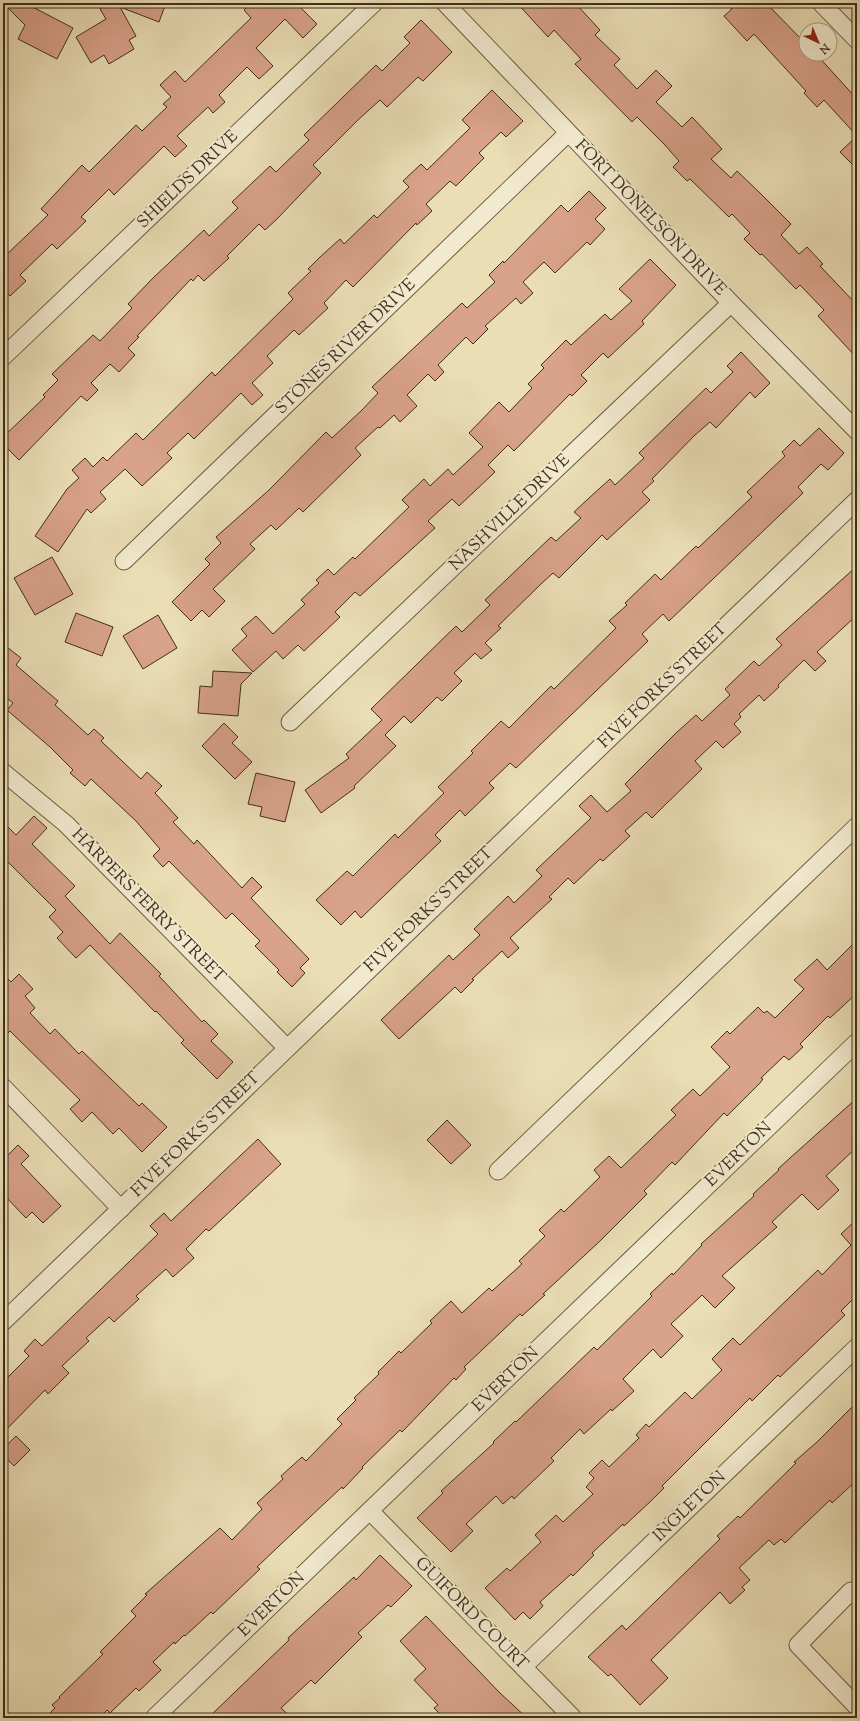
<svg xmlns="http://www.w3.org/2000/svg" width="860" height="1721" font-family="'Sorts Mill Goudy',serif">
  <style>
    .building { fill: #d9a28a; stroke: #3e2f1c }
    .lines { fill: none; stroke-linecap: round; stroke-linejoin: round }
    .minor-casing { stroke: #695b42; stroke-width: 19 }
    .minor { stroke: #f2eacf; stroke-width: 17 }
    .labels { text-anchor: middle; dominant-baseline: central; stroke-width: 4; stroke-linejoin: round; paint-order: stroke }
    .street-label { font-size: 17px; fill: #3e2f1c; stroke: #f2eacf }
  </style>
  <rect width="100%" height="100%" fill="#ebdeb5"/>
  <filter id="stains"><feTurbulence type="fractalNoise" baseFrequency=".005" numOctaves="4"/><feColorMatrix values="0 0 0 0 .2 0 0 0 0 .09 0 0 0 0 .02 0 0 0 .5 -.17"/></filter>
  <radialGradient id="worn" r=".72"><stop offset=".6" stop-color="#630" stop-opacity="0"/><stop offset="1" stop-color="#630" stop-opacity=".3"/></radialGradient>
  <!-- building -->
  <g class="building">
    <polygon points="3,3 25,3 73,28 57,59 18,39 25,25"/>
    <polygon points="110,3 166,3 159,22 120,7 136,36 129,40 134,49 109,64 104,55 91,63 76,37 106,19 100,9"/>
    <polygon points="251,3 296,3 317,24 303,38 285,19 256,48 273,66 259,79 247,67 219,95 225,102 213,113 208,107 177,136 187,146 175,157 164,146 114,195 109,189 81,217 86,221 57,249 52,244 20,275 26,281 10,296 3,288 3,258 48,215 41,209 82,165 89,172 136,125 142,131 167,107 163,104 171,97 160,85 175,71 185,82 251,18 244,10"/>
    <polygon points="517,3 575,3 600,30 595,35 620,59 614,65 637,89 656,70 672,86 656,102 682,127 692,117 722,149 711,159 731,178 737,171 761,194 791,224 781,235 799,254 807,247 823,264 820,266 857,305 857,358 818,316 824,310 800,285 796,289 762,254 760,255 744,239 750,233 732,214 729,217 690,179 687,181 673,167 679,161 664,144 637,117 632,122 575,64 581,59 554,30 548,37"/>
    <polygon points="726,3 766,3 806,44 806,54 816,54 857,99 857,169 840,152 857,136 824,100 817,107 804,93 806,91 754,34 747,41 724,16 732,9"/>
    <polygon points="421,20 452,52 423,81 418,77 387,107 380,100 359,119 313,165 321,173 277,219 265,230 259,224 227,256 229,258 204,281 198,275 193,281 191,279 137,336 139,337 128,348 135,355 119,372 110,364 91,383 98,390 87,401 81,396 19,460 3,444 3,437 45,397 43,395 58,380 52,374 93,335 100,341 132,308 128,304 153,278 204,230 209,236 238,208 232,202 270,166 276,172 309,140 304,135 376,65 382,71 410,43 404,37"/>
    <polygon points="492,90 523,121 506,137 501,132 479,153 484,158 456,186 450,181 426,204 432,211 417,225 416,223 353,287 346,280 324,303 328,308 299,335 294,330 267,356 273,363 252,383 263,395 252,405 241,393 194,439 188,433 167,453 172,458 142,486 125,469 100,492 106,499 91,513 87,509 58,552 35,536 67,489 79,478 72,470 85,458 93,467 103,457 107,461 136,433 143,440 212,372 215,376 293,299 288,293 311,271 308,269 320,257 340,239 344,244 374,215 377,218 409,187 403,181 421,164 427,170 470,128 462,120"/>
    <polygon points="589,191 606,208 595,219 605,229 590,245 587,242 555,273 544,262 523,282 533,293 521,304 516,298 485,326 488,329 473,344 466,337 438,365 444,372 435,381 428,374 407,395 417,406 400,422 394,415 380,428 378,427 355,448 361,455 303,512 299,508 276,530 271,525 250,544 255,549 213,589 225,601 209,617 202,610 191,621 172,602 210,564 205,559 221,543 216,537 269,490 326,432 332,438 362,410 378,393 372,387 462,303 467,308 495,282 489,275 503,261 504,263 561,205 568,212"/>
    <polygon points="650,259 676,285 642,321 644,324 608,358 603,353 581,375 587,381 572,396 570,394 514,451 508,445 488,465 495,472 459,506 452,499 428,521 435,528 360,596 355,592 335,612 340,617 304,651 298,645 283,659 276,651 253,672 232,650 247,636 241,629 256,616 273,634 305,604 301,600 319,583 316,580 328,569 334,575 353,557 355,559 409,507 402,500 424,479 430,486 448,469 453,475 483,447 469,433 499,402 509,412 532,388 528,384 544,368 541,365 566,340 571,345 605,314 611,320 632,301 619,289"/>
    <polygon points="741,352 770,383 755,398 750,392 716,428 710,422 695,435 652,479 654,481 642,492 650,500 607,540 602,535 559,578 553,573 541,584 498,626 501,628 485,643 492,650 481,659 475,653 454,673 462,681 442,701 437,697 411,723 404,716 385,735 396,746 354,786 355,788 321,813 305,790 349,758 346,754 382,720 371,709 456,626 462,632 490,605 485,600 551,537 556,541 581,518 574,512 589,498 610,479 615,485 644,458 639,453 706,388 711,393 733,372 727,366"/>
    <polygon points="819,428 844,453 828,470 821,464 798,487 803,493 669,621 663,614 642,634 648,641 516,768 510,763 489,783 494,788 465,816 460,810 435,835 441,841 361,918 355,911 341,925 316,900 347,871 353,876 395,834 398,838 444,793 438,787 473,753 471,751 501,721 509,728 551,686 554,689 616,628 609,621 627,605 625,603 655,574 661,580 696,546 698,548 752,497 747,492 785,456 782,452 794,440 800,446"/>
    <polygon points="52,557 73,594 35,615 14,578"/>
    <polygon points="857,566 857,615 817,652 826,661 815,671 804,660 778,685 779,687 764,701 759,695 739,714 741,717 734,724 741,732 723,748 716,741 695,761 702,769 665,805 652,818 646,812 625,831 630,836 603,861 600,859 574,884 568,878 549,897 552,899 510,938 519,948 508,958 502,951 472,979 474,980 461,993 455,987 399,1039 381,1020 449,955 453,960 480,935 474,929 508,896 514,903 542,876 536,870 591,818 579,806 591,795 607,812 631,791 625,784 676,733 696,715 702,721 730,695 725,689 754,661 759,666 782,645 776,639"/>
    <polygon points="76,613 113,627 102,656 65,642"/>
    <polygon points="158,615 177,648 143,669 123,636"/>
    <polygon points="3,644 21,658 16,665 58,701 55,705 88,735 94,729 104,738 101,741 141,779 147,772 162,786 155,793 178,818 173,822 194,844 197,840 242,888 252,877 262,887 251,898 309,959 300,968 305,973 292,987 277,972 279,970 255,946 260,941 232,913 226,919 169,861 163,867 153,856 160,849 136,821 91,779 85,786 70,773 73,770 50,747 7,710 13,703 3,695"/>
    <polygon points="213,671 252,673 241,684 238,716 198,713 200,686 212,687"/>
    <polygon points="224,723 238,737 232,743 252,762 235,779 202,746"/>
    <polygon points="256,773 295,782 285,822 260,816 262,807 248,804"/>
    <polygon points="34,816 47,828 32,844 75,886 65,896 110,944 120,933 161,974 159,976 202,1022 204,1020 218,1034 211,1041 233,1062 217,1079 181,1043 184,1040 156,1011 155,1012 90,945 76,958 57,938 63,932 49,917 56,910 3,857 3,822 16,835"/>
    <polygon points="857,940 857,993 830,1018 828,1016 800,1044 803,1047 789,1060 784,1056 761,1078 763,1079 760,1083 727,1116 724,1113 675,1165 672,1162 644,1191 647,1194 600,1241 543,1294 545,1295 522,1316 520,1314 464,1367 466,1369 456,1380 454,1378 402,1432 400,1430 362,1467 363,1468 343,1489 342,1487 279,1546 257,1567 260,1569 213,1614 211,1612 185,1636 184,1635 175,1644 174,1642 153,1662 161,1670 139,1691 136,1688 110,1713 107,1710 99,1718 45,1718 55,1708 52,1705 60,1698 59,1697 103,1654 100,1652 136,1616 131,1611 147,1595 145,1594 220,1528 232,1540 262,1509 257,1503 283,1479 281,1476 302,1457 306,1461 342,1424 337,1419 356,1400 354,1398 379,1374 378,1372 399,1351 401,1353 432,1323 430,1321 451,1301 462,1313 489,1288 492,1291 522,1264 519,1261 545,1236 539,1230 561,1209 564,1212 600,1177 594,1170 609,1156 621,1168 676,1115 671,1110 693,1089 700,1096 730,1067 711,1047 727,1031 730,1034 758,1007 764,1013 767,1011 775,1018 804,989 794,980 817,959 827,970"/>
    <polygon points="3,974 11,982 19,974 33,989 25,996 35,1008 30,1013 50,1034 55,1029 79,1054 82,1051 139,1106 142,1103 167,1127 142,1152 119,1128 113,1134 92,1112 82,1122 70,1109 80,1100 10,1031 3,1038"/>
    <polygon points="857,1098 857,1147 826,1176 839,1190 818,1210 802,1194 772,1222 777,1227 722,1276 735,1288 715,1308 702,1295 671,1324 683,1336 661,1358 653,1349 623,1379 634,1391 612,1411 611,1409 584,1434 580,1429 551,1458 554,1461 514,1499 512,1496 503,1504 496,1496 466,1524 473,1531 451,1552 417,1518 443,1493 441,1491 494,1443 493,1442 515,1421 516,1422 594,1347 597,1350 652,1296 650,1294 672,1273 673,1275 702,1245 701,1244 754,1196 753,1194 779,1170 778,1169 790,1158"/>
    <polygon points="447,1120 471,1145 451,1164 427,1140"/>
    <polygon points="258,1139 281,1164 209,1231 206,1229 186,1249 194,1258 173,1277 166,1269 136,1296 139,1299 114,1322 109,1317 86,1338 89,1341 62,1366 69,1373 48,1394 45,1390 3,1433 3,1382 29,1356 24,1351 35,1339 42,1346 158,1234 150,1226 164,1213 171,1221"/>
    <polygon points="18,1145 29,1156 21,1164 61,1206 43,1223 32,1212 26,1218 3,1194 3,1160"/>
    <polygon points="857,1219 857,1295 841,1311 845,1315 780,1377 778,1375 752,1401 750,1398 662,1486 664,1488 651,1501 624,1526 623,1524 592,1553 594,1555 573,1576 571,1574 540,1602 543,1606 530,1619 523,1612 515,1620 485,1588 507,1568 510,1571 541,1542 535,1535 556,1515 563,1522 593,1494 586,1487 594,1478 589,1473 602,1460 609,1467 639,1438 636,1435 646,1424 649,1427 685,1392 692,1399 722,1370 712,1359 733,1338 740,1345 818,1270 822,1275 851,1245 841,1234"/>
    <polygon points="857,1402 857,1480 832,1503 830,1500 785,1543 781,1539 774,1545 769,1540 739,1568 750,1580 742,1587 745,1590 730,1604 720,1592 651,1660 668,1678 640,1705 611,1674 608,1676 588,1657 622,1625 626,1630 720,1539 717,1536 738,1516 740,1518 796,1463 794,1462 817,1442"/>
    <polygon points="16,1436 30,1450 14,1466 3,1455 3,1449"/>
    <polygon points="380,1555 412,1586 391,1607 388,1605 358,1633 362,1637 315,1684 311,1680 281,1708 292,1718 208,1718 289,1640 288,1638 354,1577 356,1580"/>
    <polygon points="426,1616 500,1693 527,1718 444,1718 434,1708 438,1705 414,1680 426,1669 400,1641"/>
  </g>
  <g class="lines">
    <defs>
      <g id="minor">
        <polyline points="445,3 731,303 857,431"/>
        <polyline points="821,3 857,40"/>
        <polyline points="3,357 374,3"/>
        <polyline points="124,561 568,133"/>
        <polyline points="290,722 731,303"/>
        <polyline points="3,772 66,824 287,1048"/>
        <polyline points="3,1087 121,1209"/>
        <polyline points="498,1171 857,826"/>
        <polyline points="3,1322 857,500"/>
        <polyline points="370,1511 573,1718"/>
        <polyline points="857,1597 851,1591 798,1645 857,1707"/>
        <polyline points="523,1667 857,1347"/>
        <polyline points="154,1718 857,1042"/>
      </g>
    </defs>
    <!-- minor casing -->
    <use href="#minor" class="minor-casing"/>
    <!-- minor -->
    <use href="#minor" class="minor"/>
  </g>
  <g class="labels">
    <!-- street labels -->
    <g class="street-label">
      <text transform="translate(188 180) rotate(-44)">SHIELDS DRIVE</text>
      <text transform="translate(650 218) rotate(46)">FORT DONELSON DRIVE</text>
      <text transform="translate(346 347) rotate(-44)">STONES RIVER DRIVE</text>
      <text transform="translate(510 513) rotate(-44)">NASHVILLE DRIVE</text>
      <text transform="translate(663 686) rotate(-44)">FIVE FORKS STREET</text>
      <text transform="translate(148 906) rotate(45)">HARPERS FERRY STREET</text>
      <text transform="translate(429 910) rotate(-44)">FIVE FORKS STREET</text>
      <text transform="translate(196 1135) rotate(-44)">FIVE FORKS STREET</text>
      <text transform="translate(739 1155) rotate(-44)">EVERTON</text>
      <text transform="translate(506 1380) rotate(-44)">EVERTON</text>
      <text transform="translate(690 1507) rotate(-44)">INGLETON</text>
      <text transform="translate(272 1605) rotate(-44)">EVERTON</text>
      <text transform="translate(471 1614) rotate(45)">GUIFORD COURT</text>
    </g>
  </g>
  <!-- margin -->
  <rect width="860" height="1721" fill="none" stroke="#ebdeb5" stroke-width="16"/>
  <rect x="4" y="4" width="852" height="1713" fill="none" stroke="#3e2f1c" stroke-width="2"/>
  <rect x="8" y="8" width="844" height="1705" fill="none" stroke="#3e2f1c"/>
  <!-- north arrow -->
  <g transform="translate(818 42) rotate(136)"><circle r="19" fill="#f2eacf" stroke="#aa9f87"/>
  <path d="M0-3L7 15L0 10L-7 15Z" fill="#8f2418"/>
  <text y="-6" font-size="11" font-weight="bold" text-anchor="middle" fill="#3e2f1c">N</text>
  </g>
  <rect width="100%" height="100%" filter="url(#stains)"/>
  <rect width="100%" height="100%" fill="url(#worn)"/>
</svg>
